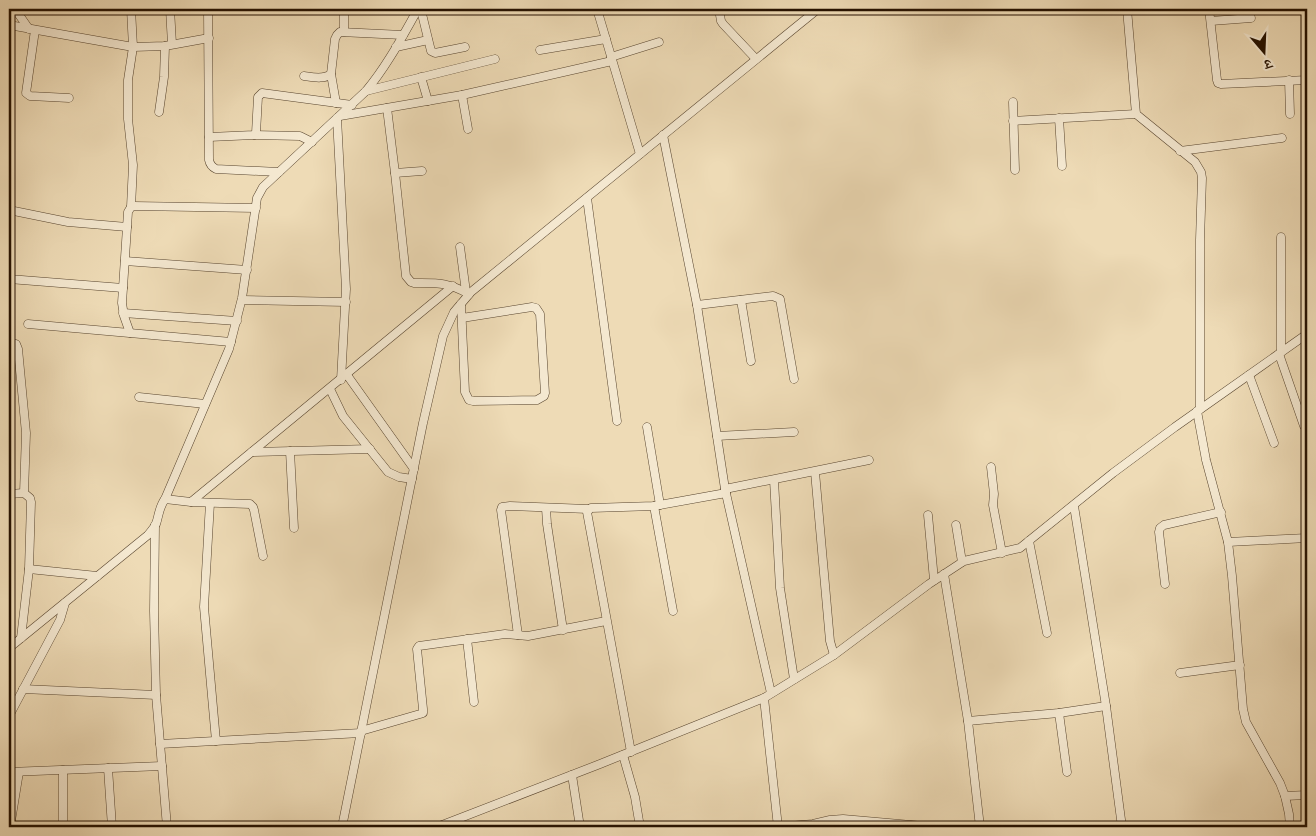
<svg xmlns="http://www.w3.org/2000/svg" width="1316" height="836" font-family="'Gentium Book Plus','Noto Serif Devanagari',serif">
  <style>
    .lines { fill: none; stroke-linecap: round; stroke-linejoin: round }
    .minor-casing { stroke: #57442e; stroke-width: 9 }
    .minor { stroke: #f4e8d0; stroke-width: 8 }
  </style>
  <rect width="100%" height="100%" fill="#eedbb6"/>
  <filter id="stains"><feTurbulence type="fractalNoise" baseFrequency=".004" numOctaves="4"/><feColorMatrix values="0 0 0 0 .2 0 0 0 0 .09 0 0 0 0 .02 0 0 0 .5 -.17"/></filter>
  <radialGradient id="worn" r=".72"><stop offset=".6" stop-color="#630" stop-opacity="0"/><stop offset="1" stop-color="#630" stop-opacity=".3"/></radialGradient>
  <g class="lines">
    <defs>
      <g id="minor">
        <polyline points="15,9 29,29"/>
        <polyline points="131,9 133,47 165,46 209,38"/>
        <polyline points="170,9 172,44"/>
        <path d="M 208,9 L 209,160 C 210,165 212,167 216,169 L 279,172"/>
        <polyline points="311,9 311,10 314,9"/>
        <polyline points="597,9 640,154"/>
        <polyline points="719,9 721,21 723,24 756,59"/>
        <polyline points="1127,9 1136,114 1195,162 1201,172 1202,178 1200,240 1200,409"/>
        <polyline points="1209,9 1217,80 1218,83 1221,84 1307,80"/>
        <polyline points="421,10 431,51 435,53 465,47"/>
        <polyline points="1211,21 1251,18"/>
        <polyline points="9,25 133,47 128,80 128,119 133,165 131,207"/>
        <polyline points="35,30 26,93 30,96 69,98"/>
        <polyline points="344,32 344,9"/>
        <polyline points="396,47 428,40"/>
        <polyline points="540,50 606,39"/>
        <polyline points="611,57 659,42"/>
        <polyline points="331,74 336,103"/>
        <path d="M 304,76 C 312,77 324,80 331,74 L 335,39 L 337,35 L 340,32 L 403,35"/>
        <polyline points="421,77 428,101"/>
        <polyline points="1289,80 1290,114"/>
        <polyline points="366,91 495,59"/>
        <polyline points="462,95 468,129"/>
        <polyline points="1013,102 1015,170"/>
        <polyline points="387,108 395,173"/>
        <polyline points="159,112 164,77 165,46"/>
        <polyline points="340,116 462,95 612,61"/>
        <polyline points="337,118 346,289 341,380"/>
        <polyline points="1059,118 1062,166"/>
        <polyline points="1013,121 1136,114"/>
        <polyline points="254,135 300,136 312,142"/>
        <polyline points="663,135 697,305 725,489 771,693"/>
        <polyline points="209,137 254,135 256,133 258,97 262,93 352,105"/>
        <polyline points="1180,151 1282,138"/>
        <path d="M 422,171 L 395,173 L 406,276 L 411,282 L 414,283 C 439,283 447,282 469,294"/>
        <polyline points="587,198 617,421"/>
        <polyline points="9,210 68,222 127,227"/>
        <polyline points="460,247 466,292"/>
        <polyline points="125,261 247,270"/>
        <polyline points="9,279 123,288"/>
        <polyline points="242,300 346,302"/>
        <polyline points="741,300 751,361"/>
        <polyline points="461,304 465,392 469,400 473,401 537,400 544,396 545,393 540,314 536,308 532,307 462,318"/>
        <polyline points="697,305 773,296 780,299 794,379"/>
        <polyline points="123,313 237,321"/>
        <polyline points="28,324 231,342"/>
        <polyline points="130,333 124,316 122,303 128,212 131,207 134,206 256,208"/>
        <polyline points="9,342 16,344 18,349 26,433 24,493"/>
        <polyline points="1281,352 1281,237"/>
        <polyline points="1279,354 1304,426"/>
        <polyline points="347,375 414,469"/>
        <polyline points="1249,375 1274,443"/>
        <polyline points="330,389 343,416 388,472 399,477 412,479"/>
        <polyline points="139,397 205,404"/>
        <polyline points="1197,411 1206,460 1228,542 1232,576 1243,709 1246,722 1280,783 1285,796 1289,814 1290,827"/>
        <polyline points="647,427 660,505"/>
        <polyline points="717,436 794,432"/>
        <polyline points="290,451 294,528"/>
        <polyline points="252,452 370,449"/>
        <polyline points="991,467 994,494 993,505 1002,553"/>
        <polyline points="815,472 830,641 834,655"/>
        <polyline points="774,480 780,588 794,679"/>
        <polyline points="725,489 869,460"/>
        <polyline points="9,494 24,493 30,498 31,502 29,569 21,638"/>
        <polyline points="165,499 191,502 453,286"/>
        <polyline points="191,502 250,504 253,507 254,510 263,556"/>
        <polyline points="210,503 204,607 216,741"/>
        <polyline points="654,506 673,611"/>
        <polyline points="1074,506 1106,706 1122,827"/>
        <polyline points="546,508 547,524 563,630"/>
        <polyline points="928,515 934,580"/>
        <polyline points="155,525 154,611 156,695 167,827"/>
        <polyline points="956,525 962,562"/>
        <polyline points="1029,541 1047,633"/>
        <polyline points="1228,542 1307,538"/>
        <polyline points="29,569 97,576"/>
        <polyline points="944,574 968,721 980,827"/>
        <polyline points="1165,584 1159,532 1160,528 1164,525 1221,512"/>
        <polyline points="518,635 501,510 502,507 510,506 588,509"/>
        <polyline points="467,639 474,702"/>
        <path d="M 9,648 L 148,535 C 151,531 154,528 156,524 C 159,515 159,507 165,499 L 229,349 L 242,298 L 257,198 L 263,187 L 366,91 C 387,66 402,37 418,9"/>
        <polyline points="1180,673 1240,665"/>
        <polyline points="23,689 156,695"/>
        <polyline points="764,698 778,827 813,824 830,820 843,819 934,827"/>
        <polyline points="1059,713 1067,772"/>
        <polyline points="9,716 60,620 65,603"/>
        <polyline points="968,721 1059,713 1106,706"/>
        <polyline points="361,731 420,714 423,713 423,709 417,649 419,646 505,634 528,636 606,621"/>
        <polyline points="160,744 361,733"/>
        <polyline points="631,752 587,512 591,508 654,506 726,493"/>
        <polyline points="623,755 635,797 640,827"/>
        <polyline points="108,768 112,827"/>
        <polyline points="63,770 63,827"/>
        <polyline points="9,772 162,766"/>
        <polyline points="572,775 580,827"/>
        <polyline points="1285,796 1307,795"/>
        <polyline points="10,827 19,772"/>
        <polyline points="342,827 423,423 443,336 454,312 471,292 818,9"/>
        <polyline points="437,827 600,764 764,698 834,655 929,584 964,561 1020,548 1113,473 1175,427 1307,334"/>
      </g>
    </defs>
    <!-- minor casing -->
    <use href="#minor" class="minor-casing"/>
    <!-- minor -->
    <use href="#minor" class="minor"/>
  </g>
  <!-- margin -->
  <rect width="1316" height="836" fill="none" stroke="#eedbb6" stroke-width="30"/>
  <rect x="10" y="10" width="1296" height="816" fill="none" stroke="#251100" stroke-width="2.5"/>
  <rect x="15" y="15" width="1286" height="806" fill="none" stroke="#251100"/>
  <!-- north arrow -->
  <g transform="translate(1264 52) rotate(161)" stroke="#f4e8d0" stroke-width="4" paint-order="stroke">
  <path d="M0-4L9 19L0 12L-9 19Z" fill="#251100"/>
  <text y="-8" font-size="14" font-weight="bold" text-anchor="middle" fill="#251100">उ</text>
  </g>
  <rect width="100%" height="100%" filter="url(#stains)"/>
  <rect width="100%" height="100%" fill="url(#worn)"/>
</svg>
